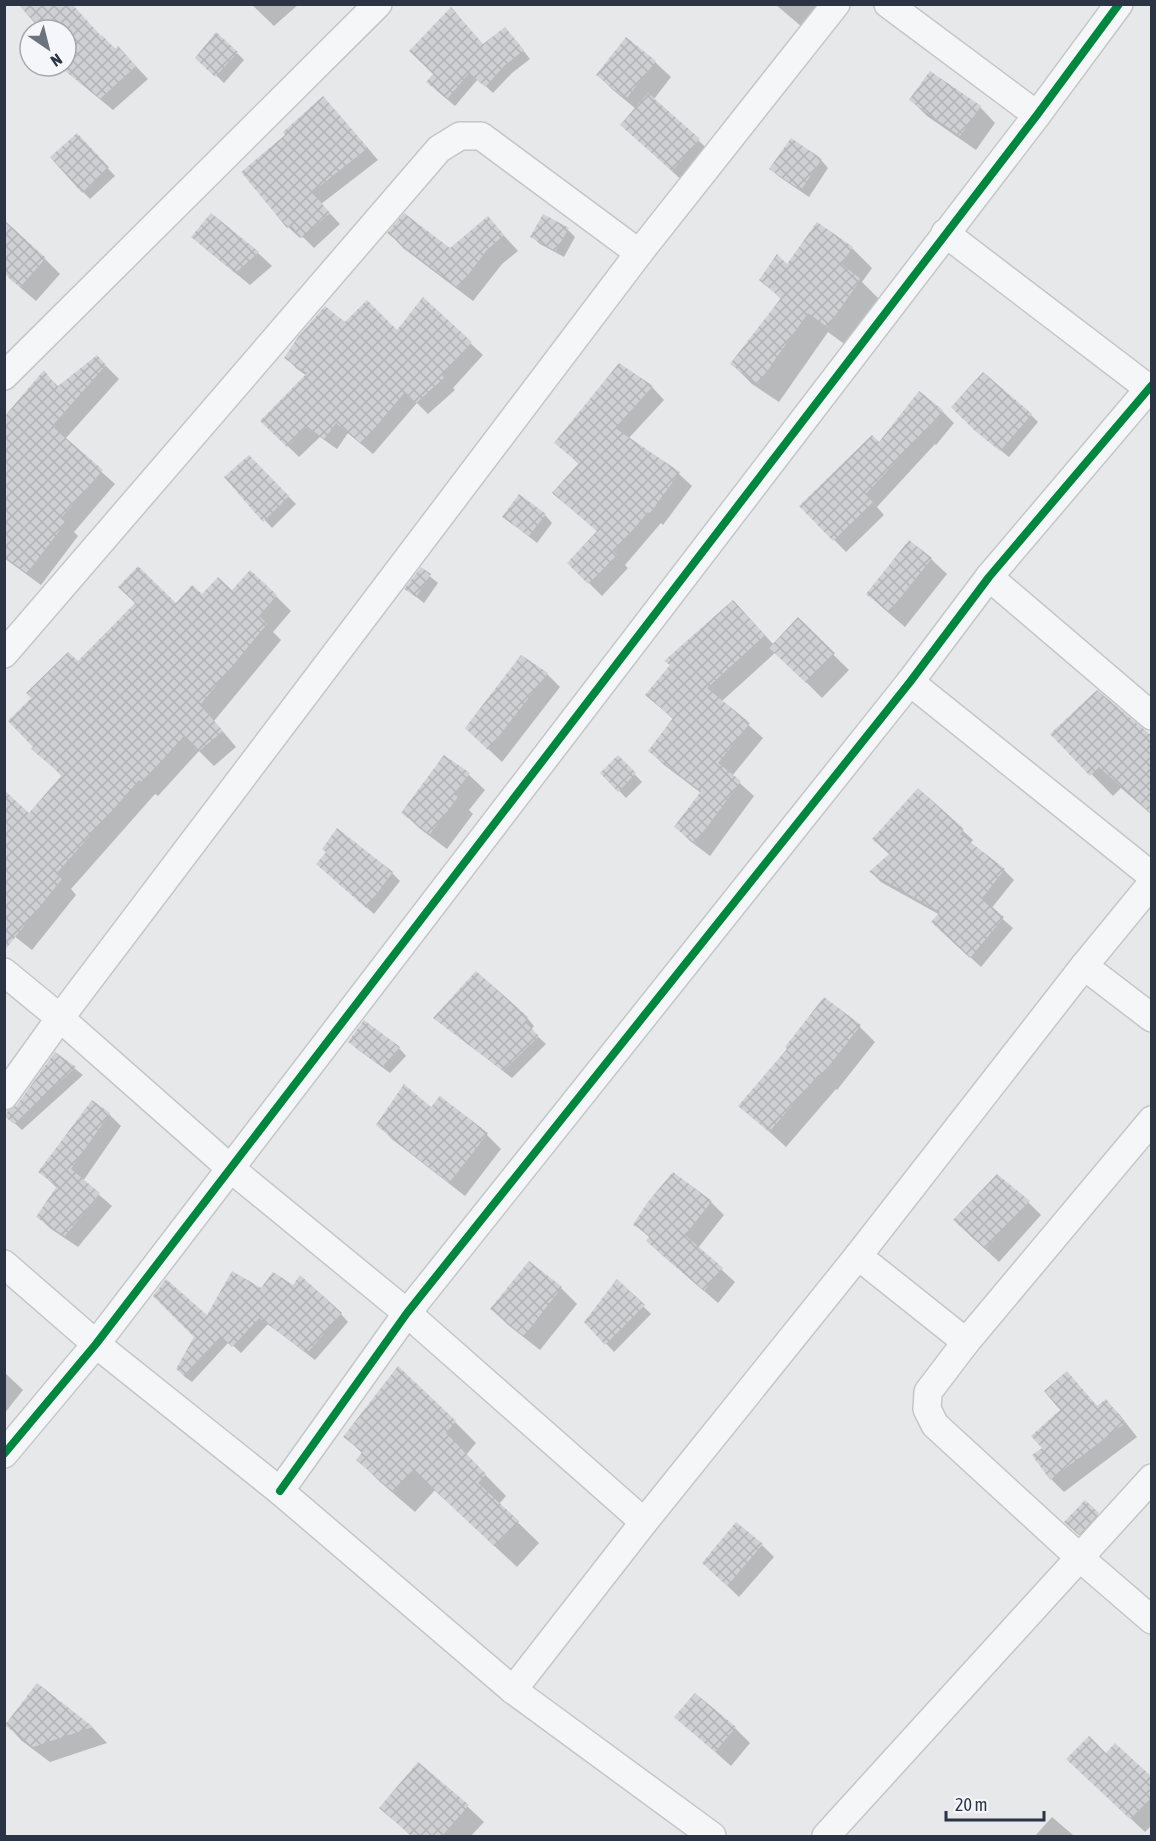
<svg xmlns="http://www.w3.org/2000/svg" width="1156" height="1841" font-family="'Asap Condensed',sans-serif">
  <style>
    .shadow { fill: #0003 }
    .building { fill: url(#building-cross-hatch) }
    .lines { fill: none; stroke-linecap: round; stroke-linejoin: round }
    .minor-casing { stroke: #c4c6c8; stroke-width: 30 }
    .minor { stroke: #f5f6f7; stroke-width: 27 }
    .cycleway-casing { stroke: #f4f6f9; stroke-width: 11 }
    .cycleway { stroke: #00873e; stroke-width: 8 }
  </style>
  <defs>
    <pattern id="building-cross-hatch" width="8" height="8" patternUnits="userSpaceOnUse" patternTransform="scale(1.5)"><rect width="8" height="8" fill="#ced0d3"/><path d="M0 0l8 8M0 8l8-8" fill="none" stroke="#b1b3b6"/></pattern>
  </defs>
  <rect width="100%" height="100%" fill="#e6e8ea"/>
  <!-- shadow -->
  <g class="shadow">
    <polygon points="251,4 299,4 274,26"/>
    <polygon points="775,4 821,4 802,27"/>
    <polygon points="27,12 102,38 131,61 148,79 113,110 79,82 66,70 73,63 66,55 66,30 43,30"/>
    <polygon points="512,36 530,59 512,73 493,93 478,79 455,106 435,89 484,46"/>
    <polygon points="237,53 244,60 224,83 197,57"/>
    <polygon points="655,62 671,77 654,99 715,156 688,186 622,125 636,109 613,90 598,75"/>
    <polygon points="911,100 980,107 995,123 976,150 927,116"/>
    <polygon points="334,109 378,160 321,204 340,224 314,248 302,236 300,238 288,227 243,172"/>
    <polygon points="77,135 115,176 90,199 83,192"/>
    <polygon points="821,160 828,168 809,197 778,176 771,169"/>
    <polygon points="211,215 258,253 272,266 250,285 207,250 193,237"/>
    <polygon points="488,218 518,251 502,264 473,301 403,248 389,233 450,250"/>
    <polygon points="568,230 575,237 564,257 540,244 532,237"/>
    <polygon points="852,248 872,268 862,282 880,300 847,346 828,332 779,402 752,384 732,364 782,300 761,279 787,266"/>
    <polygon points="45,259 60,274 36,301 8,277"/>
    <polygon points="423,299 483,355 453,388 455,390 428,414 417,403 373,454 348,433 337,449 320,437 299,457 262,421 307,376 297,369 286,358 345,324 397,332"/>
    <polygon points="97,357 119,379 65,439 115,484 74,532 78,536 41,585 4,558 4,436 44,373 59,387"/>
    <polygon points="652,387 664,400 628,439 679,474 692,486 663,525 661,523 625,565 628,568 602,596 569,563 598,532 554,493 580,465 556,443"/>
    <polygon points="942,411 954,423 936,445 935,444 877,507 884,515 846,552 801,506 879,444"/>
    <polygon points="1031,415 1038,422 1009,457 984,437"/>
    <polygon points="249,457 296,504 272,528 226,477"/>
    <polygon points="545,515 552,523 537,543 504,517"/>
    <polygon points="931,559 947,574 905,627 884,609 868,594"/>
    <polygon points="421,569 438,583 424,603 406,589"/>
    <polygon points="232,592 276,596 291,611 273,632 281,640 214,721 236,747 214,766 199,751 158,796 155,794 71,889 76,895 32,950 4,928 29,815 63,777 34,749 78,663 176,605 202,596"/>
    <polygon points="747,616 774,645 798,620 849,670 822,698 776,652 722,701 763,738 732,776 754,796 710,856 690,841 676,827 701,793 664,765 650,751 674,720 647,695"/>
    <polygon points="547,674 560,687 502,762 466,728"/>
    <polygon points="1052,734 1152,738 1152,815 1121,788 1113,796"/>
    <polygon points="444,757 469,775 485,790 469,810 473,814 447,849 419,828 403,812"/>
    <polygon points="618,757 642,782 626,798 602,773"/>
    <polygon points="918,790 973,840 970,844 1004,870 1014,880 991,909 1013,928 981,967 943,932 940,915 881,882 871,872 890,854"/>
    <polygon points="328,852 392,873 400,881 374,914 326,872"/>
    <polygon points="825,999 860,1027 875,1042 837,1090 836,1089 786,1147 740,1105 789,1049"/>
    <polygon points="435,1018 527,1018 534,1026 531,1030 546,1044 512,1078"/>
    <polygon points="350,1042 399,1048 406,1056 390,1073 357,1049"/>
    <polygon points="56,1054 83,1075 22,1130 6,1115 18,1106"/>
    <polygon points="109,1114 121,1126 83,1181 112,1206 78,1247 51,1229 38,1217 57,1188 40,1172"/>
    <polygon points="378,1125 486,1134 501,1149 465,1196 393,1140"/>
    <polygon points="1027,1201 1041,1215 999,1262 969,1234"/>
    <polygon points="711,1202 724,1215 698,1248 735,1282 718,1303 661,1254 648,1241 650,1238 635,1224"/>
    <polygon points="529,1263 561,1288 577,1304 540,1350 508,1325 492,1309"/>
    <polygon points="617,1281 651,1314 614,1352 586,1322"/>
    <polygon points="261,1290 341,1314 348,1322 315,1360 268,1324 241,1353 229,1342 192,1382 185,1377 177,1369 208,1317"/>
    <polygon points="4,1372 23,1390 4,1414"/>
    <polygon points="1067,1373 1098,1407 1106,1401 1119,1414 1137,1437 1064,1492 1051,1479 1044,1448 1062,1410"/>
    <polygon points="455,1422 476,1443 466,1455 506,1496 499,1504 539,1543 517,1567 435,1490 415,1512 379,1481 358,1460 363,1454 345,1437"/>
    <polygon points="1085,1502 1105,1522 1087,1542 1066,1522"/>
    <polygon points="762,1545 774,1557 739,1597 716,1575"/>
    <polygon points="37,1686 93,1728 107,1743 50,1762 22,1741 7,1725"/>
    <polygon points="676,1717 735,1728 750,1743 731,1766"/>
    <polygon points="1106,1755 1152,1779 1152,1825 1145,1832 1081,1772"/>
    <polygon points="419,1764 468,1807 484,1822 471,1836 411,1836 381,1808"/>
    <polygon points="1052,1817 1073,1835 1075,1836 1035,1836"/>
  </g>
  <!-- building -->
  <g class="building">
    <polygon points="18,4 72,4 101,36 102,35 115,49 118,46 136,66 100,99 64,70 71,63 66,57 66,30 41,30"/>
    <polygon points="451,7 483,44 505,27 524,50 505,65 485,87 469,73 447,99 426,82 433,74 409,51"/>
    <polygon points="216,32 238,52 215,77 195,58"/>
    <polygon points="626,37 656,61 626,99 596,75"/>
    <polygon points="930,71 981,106 960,136 909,100"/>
    <polygon points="648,93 700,139 672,171 620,125"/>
    <polygon points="323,96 368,148 312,192 330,213 302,238 291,225 287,228 241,172 285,135 283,132"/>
    <polygon points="77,133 109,167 82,193 50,157"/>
    <polygon points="791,138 822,159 801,190 769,169"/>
    <polygon points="211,213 259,252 235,273 191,237"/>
    <polygon points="404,213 450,248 488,216 504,235 487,250 458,288 387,233"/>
    <polygon points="543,214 569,228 556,251 530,237"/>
    <polygon points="4,220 46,258 20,287 4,273"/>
    <polygon points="817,222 853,247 841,264 861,279 827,327 808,313 758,384 730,364 781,298 759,280 777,254 787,264"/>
    <polygon points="423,297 472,342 442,375 444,378 416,403 405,392 361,444 336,423 324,439 307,426 287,447 260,421 307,373 284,358 298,337 325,306 345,322 367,300 397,330"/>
    <polygon points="97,355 106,365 52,426 103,470 61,518 66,522 27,573 4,556 4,417 44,370 57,387"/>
    <polygon points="619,363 653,386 615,428 680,472 650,513 648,512 614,552 617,555 588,584 567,563 597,531 552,493 579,463 554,443"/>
    <polygon points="983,372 1032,414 1000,451 974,430 951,407"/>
    <polygon points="919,391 943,410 923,434 922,433 866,494 873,502 833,541 799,506 872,435 879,442"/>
    <polygon points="249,455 289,496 263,522 224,477"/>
    <polygon points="519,494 546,514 529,536 502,517"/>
    <polygon points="909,540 932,558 889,612 866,594"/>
    <polygon points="138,566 176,603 192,585 202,594 218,577 232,590 250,570 277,595 259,616 267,624 200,705 223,731 198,752 184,736 142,782 139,780 56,874 62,879 4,951 4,790 29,813 62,775 31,749 33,747 8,721 31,698 26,693 68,652 78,661 135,603 118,587"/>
    <polygon points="421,567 431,574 416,597 404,589"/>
    <polygon points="733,600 765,635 707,688 750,723 718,763 741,781 695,843 674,827 701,791 648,751 673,718 645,695 670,665 664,661"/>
    <polygon points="798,617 835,653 806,683 769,648"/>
    <polygon points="521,655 548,673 488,750 465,728"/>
    <polygon points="1097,690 1152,736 1152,814 1099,767 1090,776 1050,734"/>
    <polygon points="444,755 470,773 454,794 458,797 430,834 401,813"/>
    <polygon points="618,755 636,773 618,792 600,773"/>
    <polygon points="918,788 964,829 960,834 1005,869 982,898 1004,917 970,958 931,922 940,912 869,872 889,854 872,839"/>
    <polygon points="337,828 393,872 366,908 316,864 326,852 322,849"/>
    <polygon points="476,971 528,1017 525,1022 539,1036 503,1071 433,1018"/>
    <polygon points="824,997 861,1025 821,1076 819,1074 769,1132 738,1106 787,1049 785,1047"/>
    <polygon points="364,1020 400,1047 382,1067 348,1042"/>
    <polygon points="55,1052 76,1067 14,1124 4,1116 8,1111 17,1105"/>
    <polygon points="404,1084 431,1107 440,1096 488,1133 449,1183 376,1125"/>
    <polygon points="92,1100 110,1113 71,1169 100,1193 65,1236 36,1217 57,1186 38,1172"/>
    <polygon points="673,1172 712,1201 685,1235 723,1268 704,1291 646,1241 650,1236 633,1225 647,1203"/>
    <polygon points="997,1174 1030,1201 985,1249 953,1220"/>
    <polygon points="529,1261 562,1287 524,1336 490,1309"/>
    <polygon points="232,1271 261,1288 273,1272 293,1285 300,1275 342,1313 307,1353 259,1318 232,1347 221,1336 184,1375 176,1369 194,1337 153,1296 166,1279 207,1315"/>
    <polygon points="617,1279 645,1305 605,1345 584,1322"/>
    <polygon points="398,1366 456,1421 446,1433 486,1474 478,1483 519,1521 495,1547 413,1470 394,1492 356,1460 363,1451 343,1437"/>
    <polygon points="1067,1371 1097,1406 1106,1399 1125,1423 1050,1480 1032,1455 1042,1448 1031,1436 1060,1410 1044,1391"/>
    <polygon points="1085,1500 1099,1513 1079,1535 1064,1522"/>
    <polygon points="736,1522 763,1544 727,1586 702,1563"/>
    <polygon points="37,1683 93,1727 33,1747 5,1725"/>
    <polygon points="695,1693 736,1727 715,1752 674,1717"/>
    <polygon points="1089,1736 1106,1753 1115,1743 1152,1777 1152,1797 1130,1819 1066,1759"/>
    <polygon points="418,1762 469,1805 442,1836 412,1836 379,1808"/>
  </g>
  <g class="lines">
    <defs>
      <g id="minor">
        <polyline points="888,4 1037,115"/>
        <polyline points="945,233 1152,391"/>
        <polyline points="4,376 378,4"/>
        <polyline points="989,577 1152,716"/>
        <polyline points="4,654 439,149 460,136 481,136 639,253"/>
        <polyline points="910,682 1152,876"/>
        <polyline points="1084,966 1152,1018"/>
        <polyline points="4,972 60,1018 230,1168 407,1313 644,1522"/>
        <polyline points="4,1096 60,1018 639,253 836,4"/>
        <polyline points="1152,1120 966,1342 928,1392 927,1409 935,1425 1080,1558 1152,1620"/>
        <polyline points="858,1256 966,1342"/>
        <polyline points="4,1264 96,1344 280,1491 513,1690 712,1836"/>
        <polyline points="4,1454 96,1344 1037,115 1119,4"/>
        <polyline points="280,1491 407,1313 910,682 989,577 1152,385"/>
        <polyline points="513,1690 644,1522 858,1256 1084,966 1152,883"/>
        <polyline points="826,1836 1152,1478"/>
      </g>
    </defs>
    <!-- minor casing -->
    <use href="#minor" class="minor-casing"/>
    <!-- minor -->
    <use href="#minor" class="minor"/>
    <defs>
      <g id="cycleway">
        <polyline points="4,1454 96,1344 1037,115 1119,4"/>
        <polyline points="280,1491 407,1313 910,682 989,577 1152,385"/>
      </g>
    </defs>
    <!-- cycleway casing -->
    <use href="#cycleway" class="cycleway-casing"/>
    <!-- cycleway -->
    <use href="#cycleway" class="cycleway"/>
  </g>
  <!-- border -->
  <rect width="1156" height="1841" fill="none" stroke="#2b3445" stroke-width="12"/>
  <!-- north arrow -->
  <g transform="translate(48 48) rotate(145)"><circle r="28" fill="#f4f6f9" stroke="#a4a8b1" stroke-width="1.5"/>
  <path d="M0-4.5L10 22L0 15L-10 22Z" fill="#6c737f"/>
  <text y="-9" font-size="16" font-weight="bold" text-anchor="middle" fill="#2b3445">N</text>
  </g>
  <!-- scale -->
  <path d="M946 1811v9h98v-9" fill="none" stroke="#2b3445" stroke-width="3"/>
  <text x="955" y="1811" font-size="18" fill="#2b3445" stroke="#f4f6f9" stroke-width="4.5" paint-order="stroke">20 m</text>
</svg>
